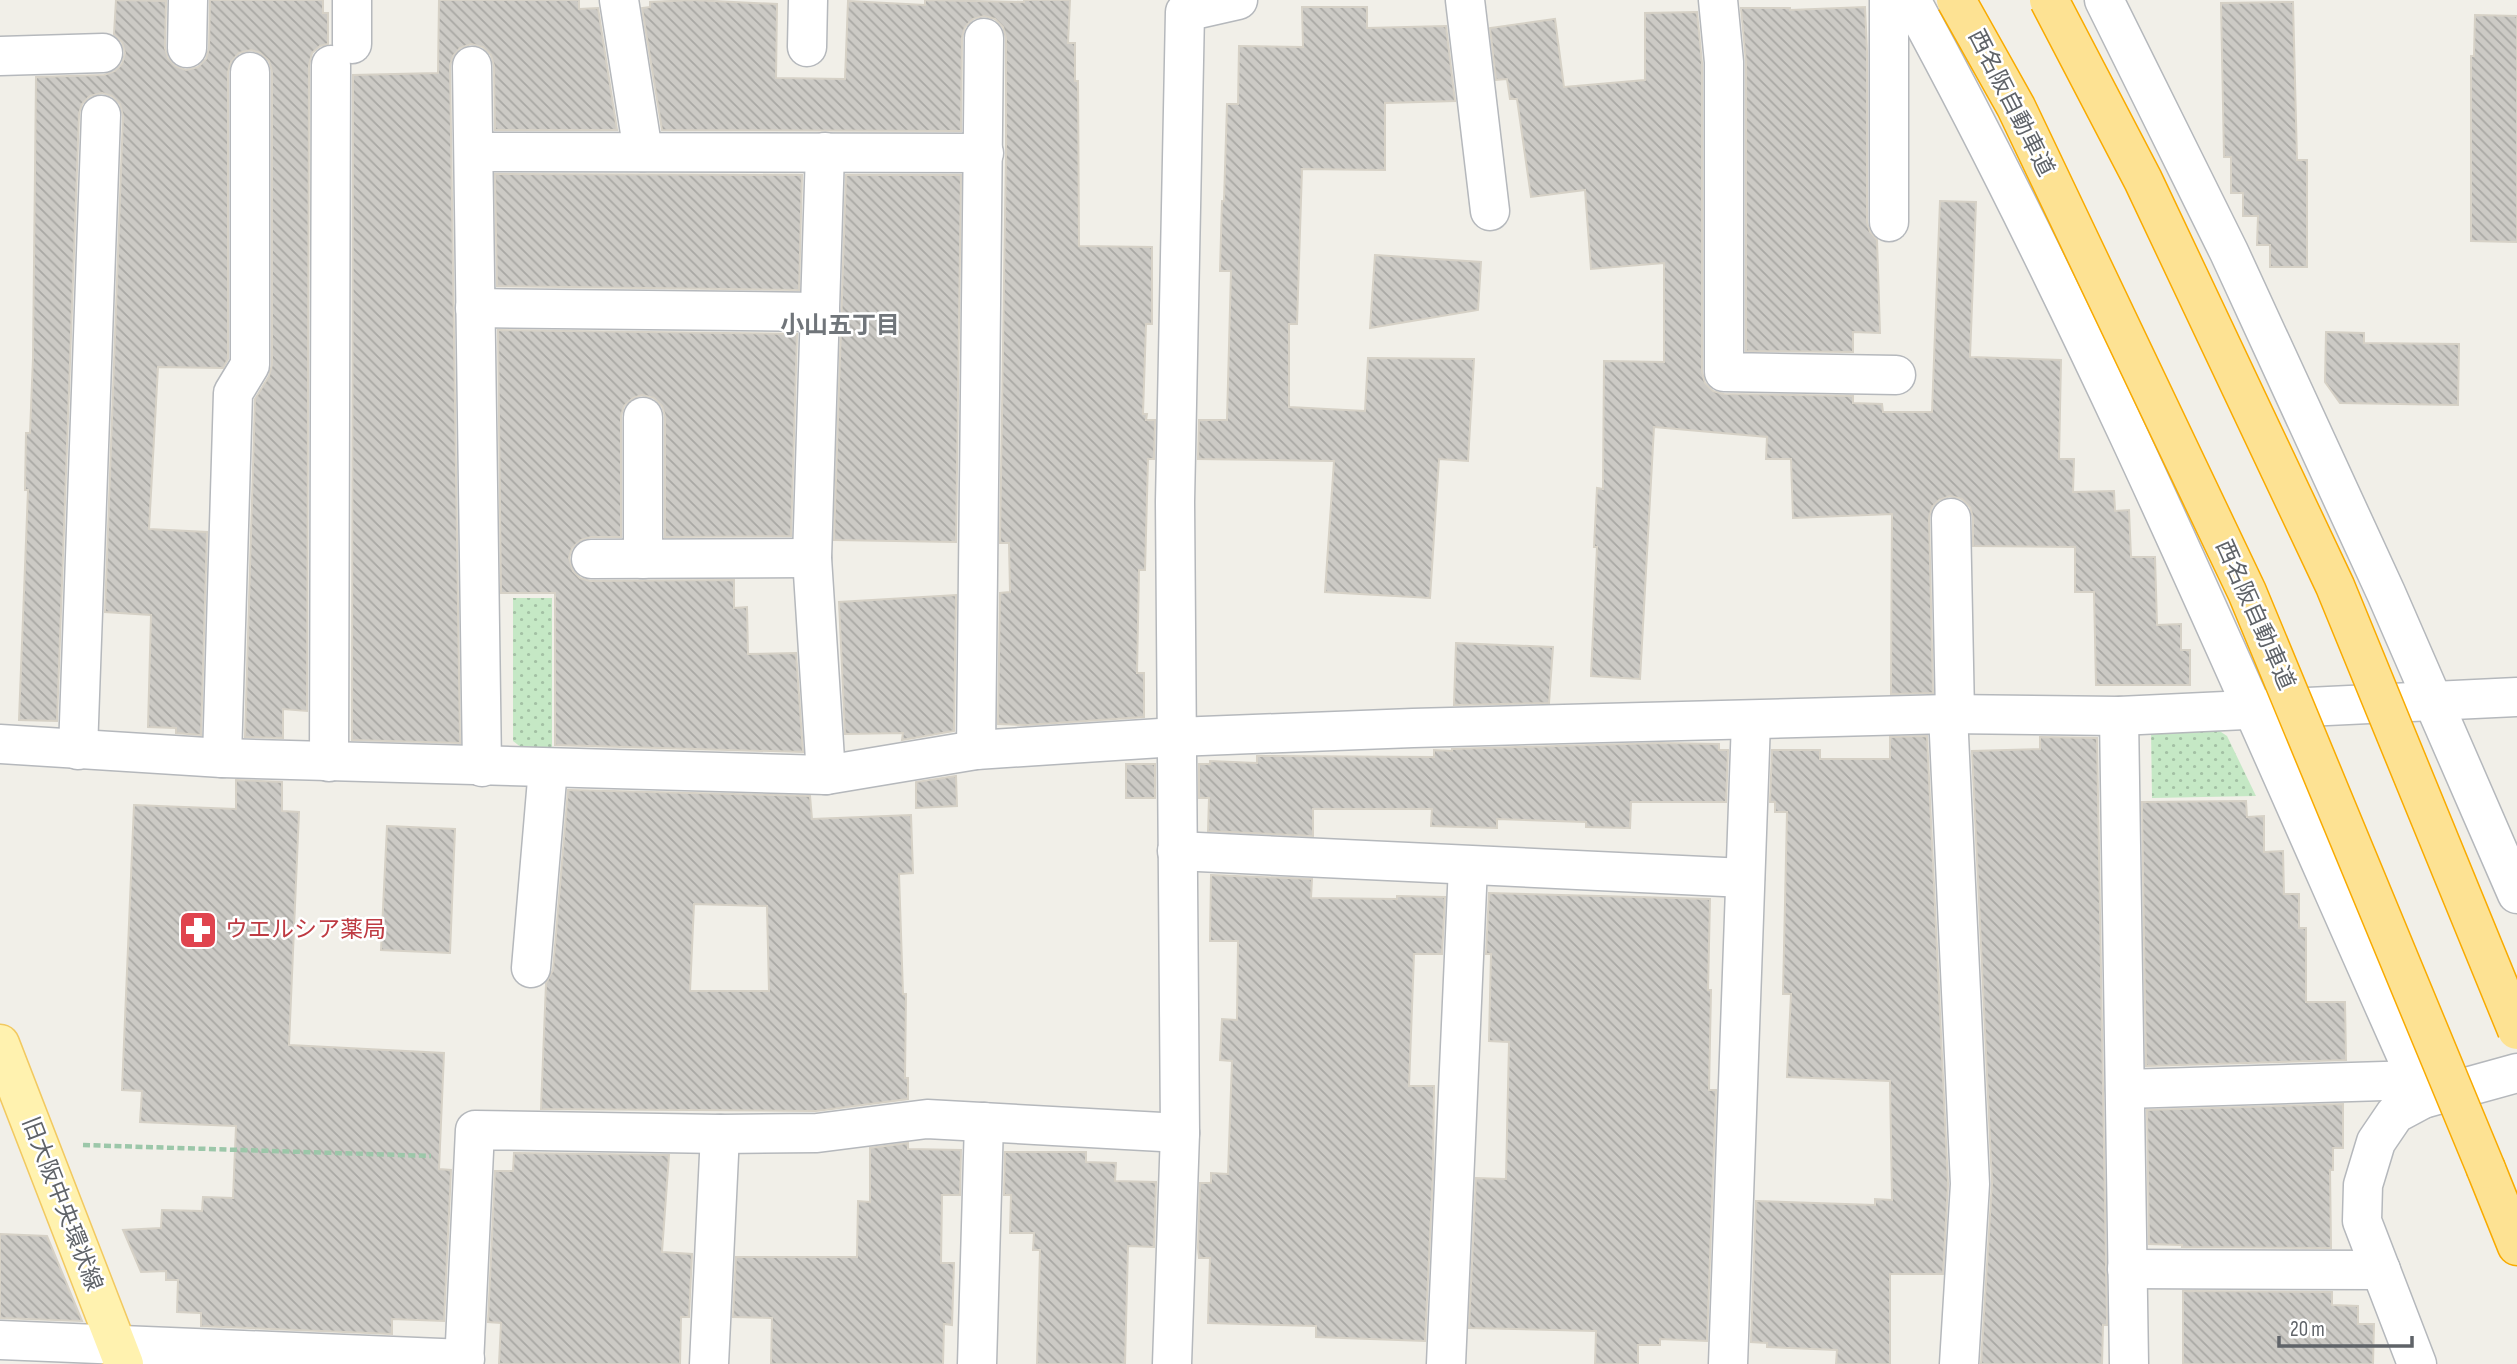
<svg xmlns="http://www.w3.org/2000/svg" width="2517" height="1364" font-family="'Sofia Sans Condensed','Noto Sans JP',sans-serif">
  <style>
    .grass { fill: url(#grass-dots) }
    .building { fill: url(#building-back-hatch); stroke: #d6d1c6; stroke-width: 2; fill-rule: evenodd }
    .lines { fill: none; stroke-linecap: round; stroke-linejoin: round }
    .minor-casing { stroke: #b5b8bc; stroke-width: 41 }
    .major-casing { stroke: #f2c960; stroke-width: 41 }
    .highway-casing { stroke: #f9ab00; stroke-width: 41 }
    .path { stroke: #9cc7a9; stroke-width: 4.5; stroke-dasharray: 7 3.5; stroke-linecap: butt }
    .minor { stroke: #fff; stroke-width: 38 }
    .major { stroke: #fff2af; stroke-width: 38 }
    .highway { stroke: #fde293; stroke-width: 38 }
    .highway-bridge-casing { stroke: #f9ab00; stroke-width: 41; stroke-linecap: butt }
    .highway-bridge { stroke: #fde293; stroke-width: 38 }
    .labels { text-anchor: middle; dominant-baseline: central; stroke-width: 5; stroke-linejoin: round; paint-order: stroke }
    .street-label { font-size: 23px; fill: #5f6368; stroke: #fff }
    .health-label { font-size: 23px; fill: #be3a42; stroke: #fff; text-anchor: start }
    .neighbourhood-label { font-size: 24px; font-weight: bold; fill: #70757a; stroke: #fff }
  </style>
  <defs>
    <pattern id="grass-dots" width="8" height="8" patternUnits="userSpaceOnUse" patternTransform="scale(1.75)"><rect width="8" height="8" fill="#c5e8c5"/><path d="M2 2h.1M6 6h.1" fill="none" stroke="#a3c0a4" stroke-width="1.8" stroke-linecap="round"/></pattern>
    <pattern id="building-back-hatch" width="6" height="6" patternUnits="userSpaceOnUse" patternTransform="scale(1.75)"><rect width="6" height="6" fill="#cccac5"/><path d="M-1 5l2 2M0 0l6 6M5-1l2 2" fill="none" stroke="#a9a8a4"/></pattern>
  </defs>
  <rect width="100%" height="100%" fill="#f1efe8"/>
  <!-- grass -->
  <g class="grass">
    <polygon points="513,598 552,598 552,750 526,751 513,741"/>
    <polygon points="2215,728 2227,736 2256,796 2152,798 2151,730"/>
  </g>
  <!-- building -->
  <g class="building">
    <polygon points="116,0 166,1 165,48 168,58 175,66 186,70 198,67 206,59 209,48 210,0 323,0 323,13 328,13 328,44 320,46 312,53 309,65 307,711 283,709 283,738 245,737 255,399 269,376 272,365 272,72 269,61 260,53 251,50 239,53 231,62 228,72 228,359 223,368 158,367 149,529 207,532 201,735 176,733 176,728 148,727 151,615 105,612 123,116 120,104 112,96 102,93 90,96 82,104 79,114 57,721 19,720 28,490 25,490 26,433 30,433 33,358 36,77 104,75 115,71 122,64 125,53 122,42 114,34"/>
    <polygon points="439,0 579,0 579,9 598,8 617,130 495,130 494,66 491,55 483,47 471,44 460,48 453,56 450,66 460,743 352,740 353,75 438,73"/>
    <polygon points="692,0 777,4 776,78 845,79 848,1 925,5 925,0 1024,2 1024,0 1070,0 1068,43 1075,43 1075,81 1078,81 1079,246 1152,247 1152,324 1146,324 1143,414 1147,414 1146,420 1155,420 1154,459 1148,459 1145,570 1139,570 1137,673 1144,673 1144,717 1026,725 998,724 1000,593 1010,592 1009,543 1000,543 1006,152 1006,38 1003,27 995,19 984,16 973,19 965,27 962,38 961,131 662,130 642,8 650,7 650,2"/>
    <polygon points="2293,2 2297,160 2307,160 2307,267 2270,267 2270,245 2257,245 2258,216 2243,216 2243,193 2231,193 2231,157 2224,157 2221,3"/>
    <polygon points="1302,7 1367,7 1367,28 1446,26 1455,101 1385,103 1385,170 1302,169 1297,324 1289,324 1289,407 1365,411 1368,358 1474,359 1468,461 1439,459 1430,598 1325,592 1334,461 1198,459 1199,420 1227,420 1231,271 1220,271 1222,201 1224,201 1227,104 1238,104 1239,46 1303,47"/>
    <polygon points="1865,7 1867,51 1867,222 1870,232 1877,240 1880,333 1853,332 1853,352 1746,351 1746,62 1741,8 1790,8 1790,10"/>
    <polygon points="1697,12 1702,63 1702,372 1705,383 1713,391 1724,394 1853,396 1853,403 1882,404 1883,412 1932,412 1940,201 1976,202 1970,357 2061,360 2059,459 2074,459 2073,492 2114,491 2115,511 2129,510 2131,557 2155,557 2157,625 2181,624 2181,650 2190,650 2190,685 2096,685 2094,592 2075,592 2075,547 1973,546 1973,518 1970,507 1962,499 1950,496 1939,500 1932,507 1929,518 1933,693 1891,694 1892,514 1793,518 1791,459 1766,459 1767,437 1654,427 1640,679 1591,676 1597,547 1594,547 1597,488 1603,489 1604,361 1664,362 1664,263 1591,269 1585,190 1531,197 1517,99 1510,99 1507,79 1496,80 1490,28 1555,19 1564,87 1645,80 1645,13"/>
    <polygon points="2475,15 2517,16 2517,242 2471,241 2471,56 2474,56"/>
    <polygon points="495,174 802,175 799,290 497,286"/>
    <polygon points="846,175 961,175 956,542 834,540"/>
    <polygon points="1375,255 1481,262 1478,310 1370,328"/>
    <polygon points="498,330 797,334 791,536 665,537 665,416 662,406 654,398 642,395 633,398 624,406 621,416 621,537 591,537 581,540 572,548 569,558 573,571 580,578 590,581 734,580 734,608 747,607 748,654 796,653 803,752 555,745 555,593 501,593"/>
    <polygon points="2326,332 2364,333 2364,343 2459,344 2458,405 2340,403 2325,382"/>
    <polygon points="956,595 954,731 902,740 903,733 845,734 839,602"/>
    <polygon points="1456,643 1553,647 1549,703 1454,705"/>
    <polygon points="1927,736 1948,1184 1943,1274 1890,1274 1890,1364 1836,1364 1837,1350 1767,1347 1767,1343 1751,1342 1756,1201 1875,1205 1875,1199 1892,1200 1890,1081 1787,1077 1791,994 1783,994 1787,812 1775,812 1775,802 1770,802 1772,750 1820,750 1820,759 1890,759 1890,737"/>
    <polygon points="2040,737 2097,738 2107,1325 2103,1325 2102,1364 1981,1364 1992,1183 1972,751 2040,749"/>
    <polygon points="1660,743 1719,744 1719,750 1728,750 1726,802 1631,802 1630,828 1586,827 1586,822 1497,819 1497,828 1431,826 1432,809 1313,809 1313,836 1208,831 1209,798 1199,798 1199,764 1210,764 1210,761 1257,763 1257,756 1434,757 1434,750 1452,751 1452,749"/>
    <rect x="1126" y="764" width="29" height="34"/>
    <polygon points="956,776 957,806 916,808 916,782"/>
    <polygon points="236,780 282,782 282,811 299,812 289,1045 444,1053 439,1169 451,1170 444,1321 392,1319 392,1334 201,1326 201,1313 177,1312 178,1280 166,1280 166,1271 141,1272 123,1230 161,1228 162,1210 202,1211 203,1197 233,1198 236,1126 140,1122 142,1091 122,1090 134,805 236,809"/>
    <path d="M 568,790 L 810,796 L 812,819 L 911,815 L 913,873 L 899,874 L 903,994 L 906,994 L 905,1078 L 908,1078 L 908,1099 L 816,1111 L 541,1109 L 546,983 L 553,970 ZM 694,904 L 767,906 L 769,991 L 690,991 Z"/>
    <polygon points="2246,801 2247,817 2264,816 2264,852 2283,851 2284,894 2299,894 2299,928 2306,928 2306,1002 2345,1002 2346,1060 2146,1066 2142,802"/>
    <polygon points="387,826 455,829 450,953 381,950"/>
    <polygon points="1211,875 1312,879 1311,898 1397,899 1397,896 1445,897 1442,954 1414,954 1409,1086 1434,1086 1433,1173 1425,1341 1316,1337 1316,1326 1208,1323 1210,1258 1199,1258 1198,1248 1200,1183 1211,1183 1211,1173 1228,1174 1232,1061 1220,1060 1222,1019 1237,1020 1238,941 1210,941"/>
    <polygon points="1489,893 1710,899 1708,990 1711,990 1709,1090 1716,1090 1707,1341 1660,1339 1660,1345 1638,1345 1638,1364 1595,1364 1596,1331 1469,1328 1476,1178 1506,1179 1509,1042 1489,1041 1491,954 1486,954"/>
    <polygon points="2343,1104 2343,1148 2333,1148 2333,1170 2330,1170 2331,1248 2182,1247 2182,1245 2149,1244 2147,1110"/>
    <polygon points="908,1143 908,1149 961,1150 960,1195 942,1195 941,1263 954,1263 952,1325 944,1324 943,1364 771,1364 772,1318 733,1317 736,1257 857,1257 858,1201 870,1202 870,1148"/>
    <polygon points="1005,1152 1086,1152 1086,1162 1116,1163 1115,1181 1156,1182 1154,1247 1128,1246 1125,1364 1037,1364 1040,1250 1033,1250 1034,1233 1010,1233 1011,1195 1004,1195"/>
    <polygon points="514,1153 669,1155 662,1252 692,1254 689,1317 681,1317 680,1364 499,1364 501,1323 488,1322 495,1171 513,1171"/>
    <polygon points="0,1234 47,1236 82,1321 0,1318"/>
    <polygon points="2183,1291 2332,1292 2332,1305 2358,1306 2358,1324 2374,1324 2373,1364 2183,1364"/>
  </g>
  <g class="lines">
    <defs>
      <g id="minor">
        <polyline points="619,0 643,152"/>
        <polyline points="1465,0 1490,211"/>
        <polyline points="1718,0 1724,62 1724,372 1896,375"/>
        <path d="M 1911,0 C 2101,349 2255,717 2417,1080 L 2423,1099"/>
        <polyline points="2104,0 2229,252 2386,593 2517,894"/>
        <polyline points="352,44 352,0"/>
        <polyline points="807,47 808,0"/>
        <polyline points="187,48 188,0"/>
        <polyline points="0,56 103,53"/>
        <polyline points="472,66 482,767"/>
        <polyline points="474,152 984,153"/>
        <polyline points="825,152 812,558 826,775"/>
        <polyline points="1889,222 1889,0"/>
        <polyline points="475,308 820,312"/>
        <polyline points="643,417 643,559"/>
        <polyline points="1951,518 1955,714"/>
        <polyline points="591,559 812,558"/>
        <polyline points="1948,714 1970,1184 1959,1364"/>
        <polyline points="2119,716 2129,1364"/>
        <polyline points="0,744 222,758 826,775 976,750 1176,737 1413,728 1948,714 2119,716 2517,697"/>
        <polyline points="78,750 101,115"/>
        <polyline points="976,750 984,38"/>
        <polyline points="222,758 233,393 250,365 250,72"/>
        <polyline points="329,762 331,65"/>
        <polyline points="1177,851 1745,878"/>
        <polyline points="531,968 548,768"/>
        <polyline points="2125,1089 2417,1080"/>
        <polyline points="2127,1269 2381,1270"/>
        <polyline points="0,1340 465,1359"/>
        <polyline points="464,1364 475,1130 720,1134 817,1133 927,1119 1180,1133"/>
        <polyline points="709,1364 720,1134"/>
        <polyline points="977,1364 984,1122"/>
        <polyline points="1172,1364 1180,1133 1175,502 1185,12 1238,0"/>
        <polyline points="1446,1364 1468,866"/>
        <polyline points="1728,1364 1751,721"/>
        <polyline points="2417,1364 2362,1221 2363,1185 2376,1142 2395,1114 2423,1099 2517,1073"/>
      </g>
      <polyline id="major" points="0,1044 124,1364"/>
      <polyline id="highway" points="2486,1169 2517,1246"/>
    </defs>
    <!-- minor casing -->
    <use href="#minor" class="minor-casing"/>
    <!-- major casing -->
    <use href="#major" class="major-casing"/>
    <!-- highway casing -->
    <use href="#highway" class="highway-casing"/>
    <!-- path -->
    <polyline class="path" points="83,1145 431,1156"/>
    <!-- minor -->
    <use href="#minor" class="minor"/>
    <!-- major -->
    <use href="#major" class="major"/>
    <!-- highway -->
    <use href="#highway" class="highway"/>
    <defs>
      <g id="highway-bridge">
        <polyline points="1956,0 2016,107 2247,592 2486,1169"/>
        <polyline points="2049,0 2143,180 2335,586 2517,1030"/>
      </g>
    </defs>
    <!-- highway-bridge casing -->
    <use href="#highway-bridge" class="highway-bridge-casing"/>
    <!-- highway-bridge -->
    <use href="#highway-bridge" class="highway-bridge"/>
  </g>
  <!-- icons -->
  <defs>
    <symbol id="pharmacy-square" viewBox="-11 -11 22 22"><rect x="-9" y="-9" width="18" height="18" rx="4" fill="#e0444e" stroke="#fff"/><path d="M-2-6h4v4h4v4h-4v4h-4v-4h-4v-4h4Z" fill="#fff"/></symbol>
  </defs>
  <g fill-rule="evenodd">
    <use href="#pharmacy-square" x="176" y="908" width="44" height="44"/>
  </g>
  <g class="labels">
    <!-- street labels -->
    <g class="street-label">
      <text transform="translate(2011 103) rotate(63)">西名阪自動車道</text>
      <text transform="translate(2255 615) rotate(66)">西名阪自動車道</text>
      <text transform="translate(62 1204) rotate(69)">旧大阪中央環状線</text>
    </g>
    <!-- health labels -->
    <g class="health-label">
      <text x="225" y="930">ウエルシア薬局</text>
    </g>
    <!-- neighbourhood labels -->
    <g class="neighbourhood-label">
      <text x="840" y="325">小山五丁目</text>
    </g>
  </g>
  <!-- scale -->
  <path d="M2279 1336v10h133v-10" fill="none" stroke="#5f6368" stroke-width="3.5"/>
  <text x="2290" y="1336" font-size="21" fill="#5f6368" stroke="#ffffff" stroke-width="5" paint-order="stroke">20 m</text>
</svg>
